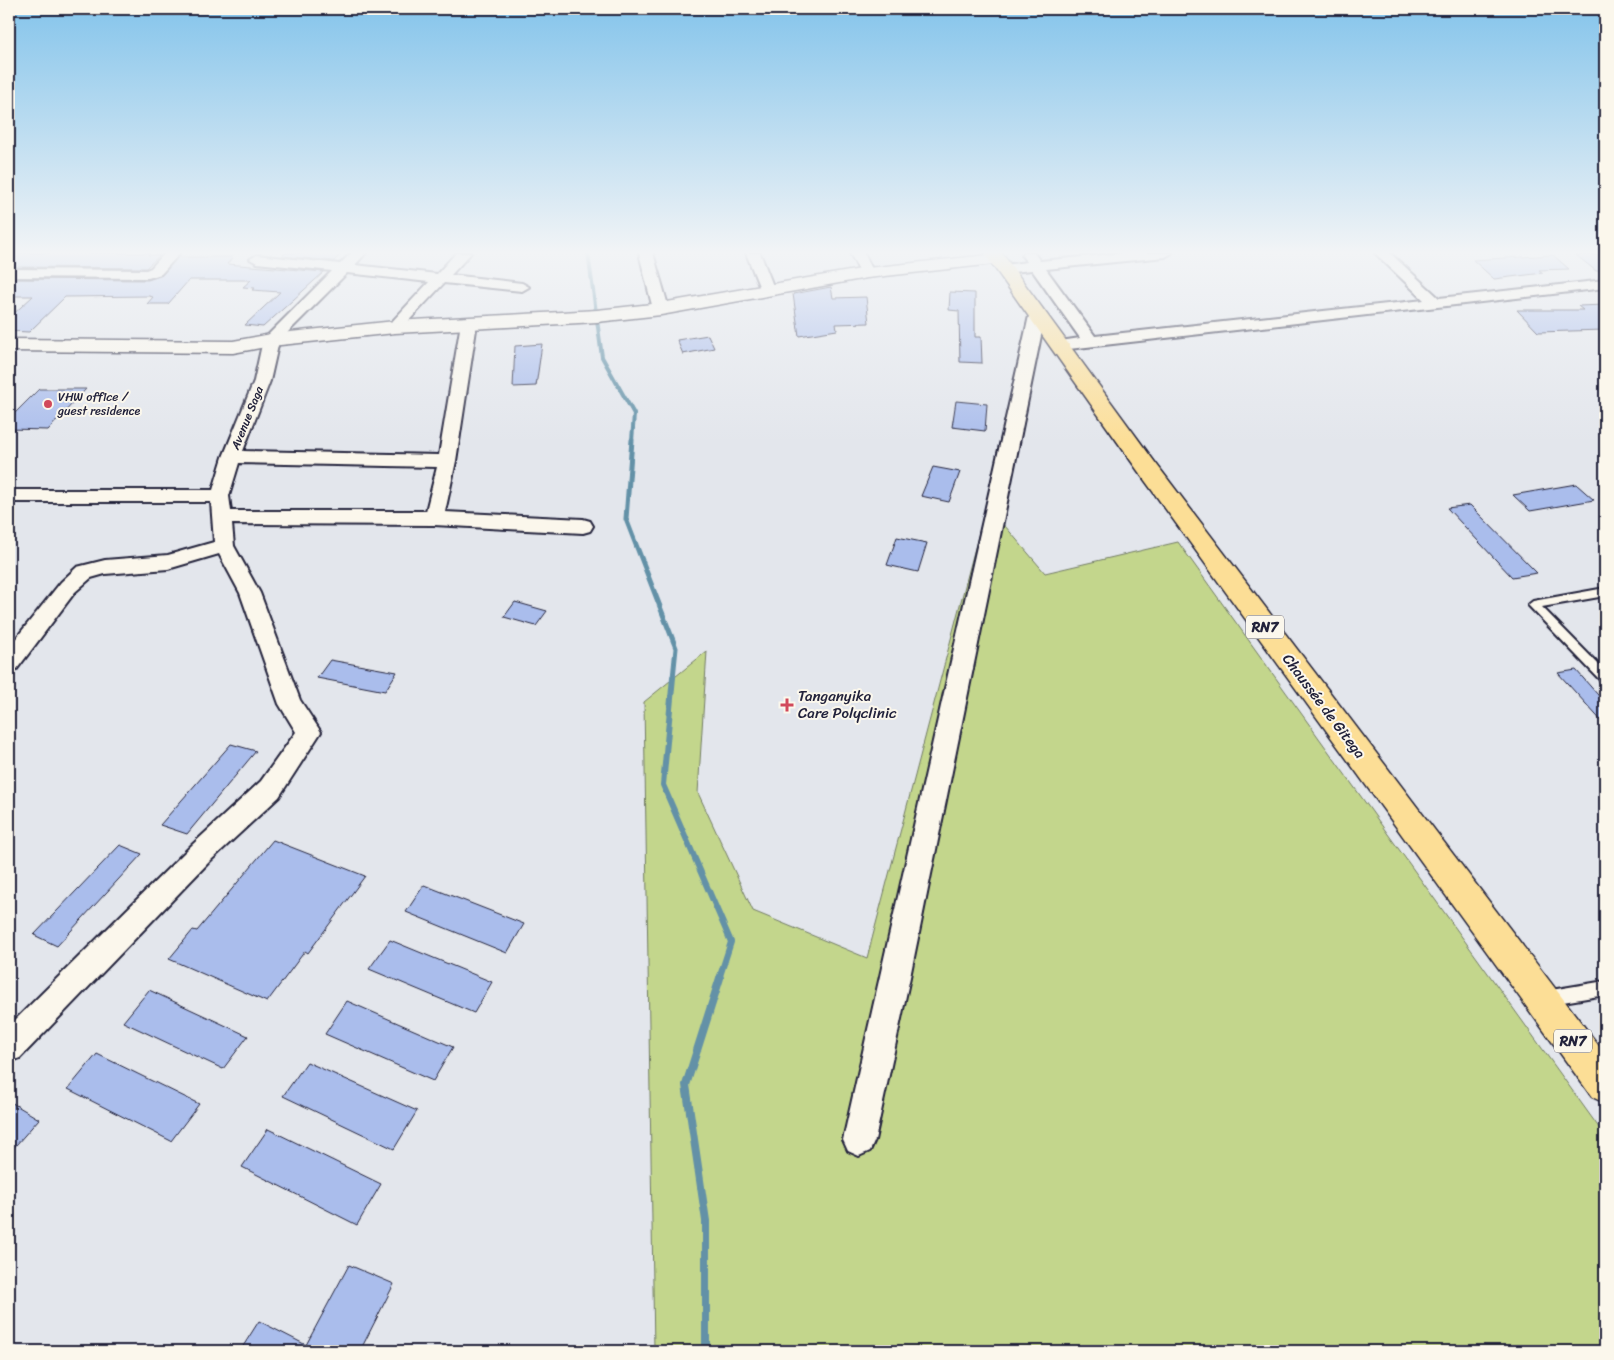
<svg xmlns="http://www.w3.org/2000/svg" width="1614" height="1360" font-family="Sriracha,sans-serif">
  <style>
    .green { fill: #c3d68c; stroke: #727c64 }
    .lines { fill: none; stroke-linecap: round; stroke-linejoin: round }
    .stream-far3 { stroke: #6391a7; stroke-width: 4 }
    .stream-far2 { stroke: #6391a7; stroke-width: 5 }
    .stream-far1 { stroke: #6391a7; stroke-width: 6 }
    .stream { stroke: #6391a7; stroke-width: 8 }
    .building { fill: #aabdec; stroke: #22223b }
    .service-casing { stroke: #22223b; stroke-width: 4 }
    .minor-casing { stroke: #22223b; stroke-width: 4 }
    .tertiary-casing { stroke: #22223b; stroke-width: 3 }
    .primary-casing { stroke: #22223b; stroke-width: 3 }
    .service { fill: #fbf7ec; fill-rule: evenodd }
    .minor { fill: #fbf7ec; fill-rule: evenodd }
    .tertiary { fill: #fbf7ec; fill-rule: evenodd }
    .primary { fill: #fcde96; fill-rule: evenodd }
    .poi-dot { fill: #d1495b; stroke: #fbf7ec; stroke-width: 2 }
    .labels { text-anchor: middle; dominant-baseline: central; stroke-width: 4; stroke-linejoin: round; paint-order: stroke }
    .far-poi-label { font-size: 12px; fill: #22223b; stroke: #fbf7ec; text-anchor: start }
    .far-street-label { font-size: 12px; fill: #22223b; stroke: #fbf7ec }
    .shield { fill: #fbf7ec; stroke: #636270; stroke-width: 1 }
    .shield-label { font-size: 14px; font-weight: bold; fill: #22223b }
    .poi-label { font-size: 15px; fill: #22223b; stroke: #fbf7ec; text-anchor: start }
    .street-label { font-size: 15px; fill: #22223b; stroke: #fbf7ec }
  </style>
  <rect width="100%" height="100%" fill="#e3e6ec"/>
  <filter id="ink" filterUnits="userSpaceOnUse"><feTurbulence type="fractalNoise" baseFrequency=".02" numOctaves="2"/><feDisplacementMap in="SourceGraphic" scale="10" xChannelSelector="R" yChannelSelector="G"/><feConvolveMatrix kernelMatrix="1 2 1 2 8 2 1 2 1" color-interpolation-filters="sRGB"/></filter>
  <g filter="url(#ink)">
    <!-- green -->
    <polygon class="green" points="981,525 1005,526 1045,573 1178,542 1605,1136 1605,1351 654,1351 644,702 707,651 698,793 753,911 867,958"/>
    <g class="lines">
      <!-- stream-far3 -->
      <polyline class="stream-far3" points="588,253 602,357 634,414 632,441"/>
      <!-- stream-far2 -->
      <polyline class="stream-far2" points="632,440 626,519 676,648 673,678"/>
      <!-- stream-far1 -->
      <polyline class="stream-far1" points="673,677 663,785 731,942 719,979"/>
      <!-- stream -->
      <polyline class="stream" points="706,1351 706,1221 686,1085 720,978"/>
    </g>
    <!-- building -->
    <g class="building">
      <polygon points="17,253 150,253 148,255 160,255 146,268 9,267 9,261"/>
      <polygon points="285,253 342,253 334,261 282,256"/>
      <polygon points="1553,255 1569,269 1539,270 1543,273 1494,279 1473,260"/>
      <polygon points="1576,255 1605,255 1605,271 1596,271"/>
      <polygon points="178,257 233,257 227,264 324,272 263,327 245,325 280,292 252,290 255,288 243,287 251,280 189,280 168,304 147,304 153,297 149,296 65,297 29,332 9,331 9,318 33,296 9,296 9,279 148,280 162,275"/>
      <polygon points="831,287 833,298 866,297 869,323 836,324 837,330 799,336 793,294"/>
      <polygon points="950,292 975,293 975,337 981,337 982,363 960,362 959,311 949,310"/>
      <polygon points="1605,305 1605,332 1603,330 1538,332 1517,310 1583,310 1578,306"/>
      <polygon points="708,335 714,348 683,354 677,340"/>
      <polygon points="542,344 536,386 513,387 515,346"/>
      <polygon points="39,389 86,389 48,430 9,429 9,419"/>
      <polygon points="956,401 987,404 985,431 952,427"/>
      <polygon points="933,467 960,472 949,502 921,496"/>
      <polygon points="1576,484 1594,500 1530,511 1513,495"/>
      <polygon points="1470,505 1537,573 1512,577 1447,508"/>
      <polygon points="897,537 927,543 918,572 887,565"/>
      <polygon points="515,602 547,611 536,626 504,617"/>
      <polygon points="330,660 397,672 385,691 317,678"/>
      <polygon points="1576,670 1605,703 1605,725 1558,673"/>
      <polygon points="231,744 256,751 187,834 160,825"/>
      <polygon points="273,840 365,876 308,953 305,951 267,1002 169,959 193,930 197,931"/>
      <polygon points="120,845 142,854 57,946 34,935"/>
      <polygon points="424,885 524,924 507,953 406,912"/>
      <polygon points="390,940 492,982 474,1013 369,969"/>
      <polygon points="149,990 248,1036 223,1069 123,1022"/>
      <polygon points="347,1001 453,1047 433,1081 325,1034"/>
      <polygon points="97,1054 199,1104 171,1141 68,1089"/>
      <polygon points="307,1062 417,1111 394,1149 283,1096"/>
      <polygon points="9,1101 39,1119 9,1153"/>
      <polygon points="268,1129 381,1184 357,1225 242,1167"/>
      <polygon points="349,1265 394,1284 360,1351 240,1351 259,1321 306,1345"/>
    </g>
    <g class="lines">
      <defs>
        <g id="service">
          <polygon points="1605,588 1605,596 1542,607 1605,671 1605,682 1601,681 1528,605 1533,601"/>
          <polygon points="1605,981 1605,995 1545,1005 1540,1003 1538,998 1540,993 1545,991"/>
        </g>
        <g id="minor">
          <polygon points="165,253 180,253 161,274 148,278 9,277 9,269 146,270 151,268"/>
          <path d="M 351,253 L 366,253 L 355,265 L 437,274 L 456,253 L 471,253 L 451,275 L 522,283 L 529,287 L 522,291 L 444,283 L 400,330 L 395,332 L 387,327 L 429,282 L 347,273 L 279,341 L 270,381 L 243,451 L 439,455 L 461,323 L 469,318 L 477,323 L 456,461 L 445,512 L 583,519 L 590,521 L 593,526 L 590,531 L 583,533 L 434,525 L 232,524 L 234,546 L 260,593 L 300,700 L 321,732 L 279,797 L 210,861 L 20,1058 L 9,1062 L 9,1026 L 192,845 L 261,781 L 296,732 L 279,704 L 240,593 L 219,554 L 168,569 L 105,574 L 91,578 L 75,592 L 17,669 L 9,672 L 9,647 L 61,582 L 77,567 L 105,560 L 168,555 L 214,542 L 211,502 L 9,502 L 9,490 L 213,490 L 223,457 L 254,381 L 263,340 L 332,271 L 257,263 L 250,259 L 257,255 L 340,264 ZM 239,463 L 437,467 L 426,511 L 231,511 L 229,496 Z"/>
          <polygon points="639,253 653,253 669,309 666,312 656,312 653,309"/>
          <polygon points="746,253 760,253 775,291 773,294 763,294 761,291"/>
          <polygon points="850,253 864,253 874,273 872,276 862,276"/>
          <polygon points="1024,253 1034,253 1040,261 1123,253 1172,253 1165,257 1046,269 1095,336 1424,300 1375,253 1390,253 1439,298 1605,280 1605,288 1060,350 1052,345 1054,342 1080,338 1032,270 1004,273 997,269 1004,265 1027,262 1022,256"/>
          <polygon points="1037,311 1045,316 910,977 875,1140 870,1151 859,1156 848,1151 843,1140 1029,316"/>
        </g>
        <polygon id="tertiary" points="997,254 1003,255 1006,259 1003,263 867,278 661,315 597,322 395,333 271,346 233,353 9,351 9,339 233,341 271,334 395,321 597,310 661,303 867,268"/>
        <polygon id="primary" points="984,253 1002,253 1154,461 1605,1054 1605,1103 1592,1097 1138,471"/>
      </defs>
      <!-- service casing -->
      <use href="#service" class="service-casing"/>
      <!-- minor casing -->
      <use href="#minor" class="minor-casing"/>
      <!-- tertiary casing -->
      <use href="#tertiary" class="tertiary-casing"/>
      <!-- primary casing -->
      <use href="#primary" class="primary-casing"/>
      <!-- service -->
      <use href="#service" class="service"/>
      <!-- minor -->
      <use href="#minor" class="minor"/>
      <!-- tertiary -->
      <use href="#tertiary" class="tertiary"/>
      <!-- primary -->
      <use href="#primary" class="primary"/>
    </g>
  </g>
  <!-- sky -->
  <linearGradient id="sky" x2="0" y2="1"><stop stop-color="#84c4eb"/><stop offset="0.57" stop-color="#f2f4f6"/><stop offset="1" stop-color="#f2f4f6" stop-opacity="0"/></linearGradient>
  <rect width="1614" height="443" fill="url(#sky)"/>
  <!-- markers -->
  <g class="poi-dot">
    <circle cx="48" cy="404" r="5"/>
    <path d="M784.5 697.5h5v5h5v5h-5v5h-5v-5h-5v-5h5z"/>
  </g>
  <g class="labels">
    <!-- far-poi labels -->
    <g class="far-poi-label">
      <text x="58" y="397">VHW office /<tspan x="58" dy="14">guest residence</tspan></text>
    </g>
    <!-- far-street labels -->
    <g class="far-street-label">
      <text transform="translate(247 418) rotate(-68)">Avenue Saga</text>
    </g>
    <!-- shield labels -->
    <g class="shield">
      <rect x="1246" y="615.5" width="38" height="23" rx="4"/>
      <rect x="1554" y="1029.5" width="38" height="23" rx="4"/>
    </g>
    <g class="shield-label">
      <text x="1265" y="627">RN7</text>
      <text x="1573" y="1041">RN7</text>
    </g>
    <!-- poi labels -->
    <g class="poi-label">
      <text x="798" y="696">Tanganyika<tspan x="798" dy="17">Care Polyclinic</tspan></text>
    </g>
    <!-- street labels -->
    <g class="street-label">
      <text transform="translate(1324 706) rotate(53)">Chaussée de Gitega</text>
    </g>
  </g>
  <!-- margin -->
  <rect width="1614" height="1360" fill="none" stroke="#fbf7ec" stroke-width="30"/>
  <rect x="15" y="15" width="1584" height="1330" fill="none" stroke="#22223b" stroke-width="2" filter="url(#ink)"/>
</svg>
